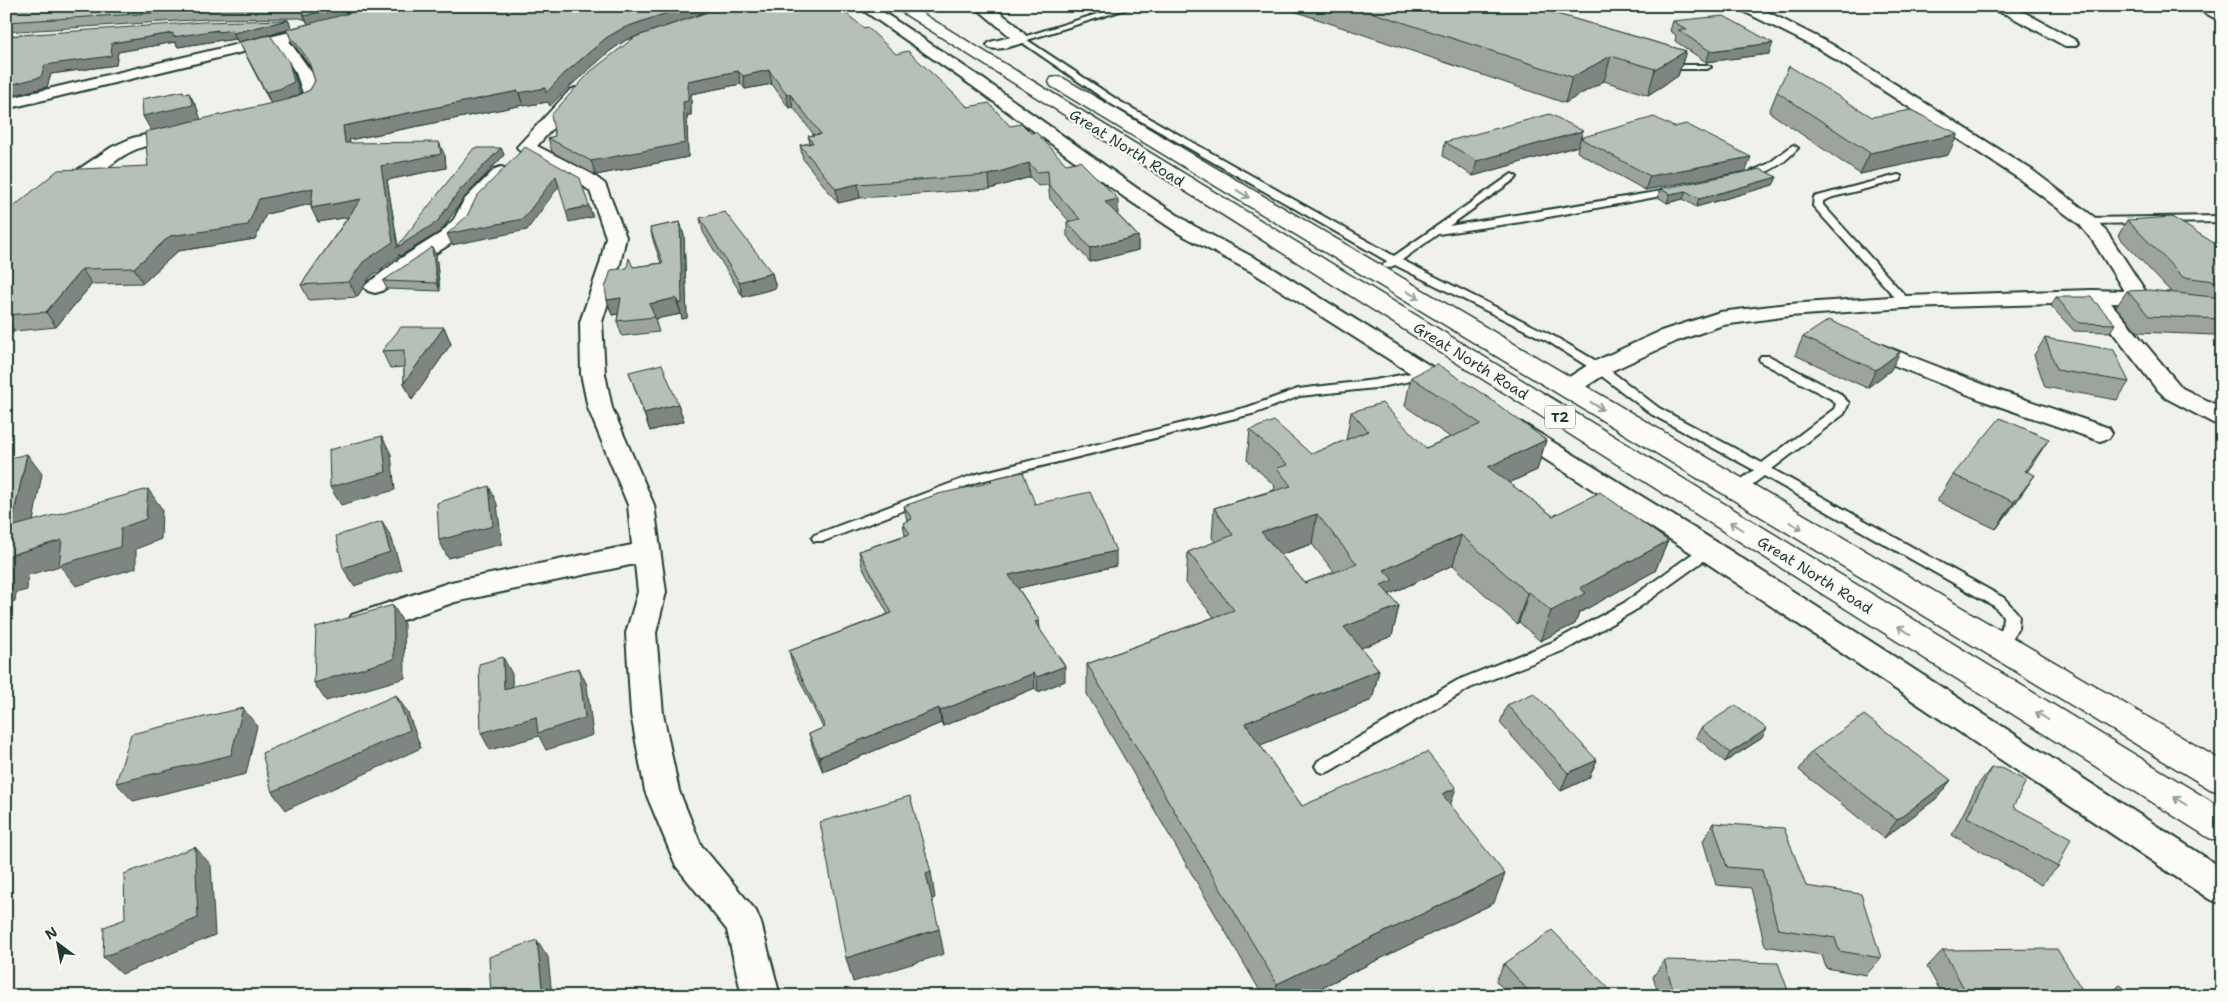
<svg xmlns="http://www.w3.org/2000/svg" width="2228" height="1002" font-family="'Shantell Sans',sans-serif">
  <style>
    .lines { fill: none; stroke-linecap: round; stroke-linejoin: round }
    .lane-casing { stroke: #1f3d34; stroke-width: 4 }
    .street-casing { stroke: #1f3d34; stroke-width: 4 }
    .primary-casing { stroke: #1f3d34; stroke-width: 3 }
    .lane { fill: #fdfcf7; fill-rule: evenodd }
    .street { fill: #fdfcf7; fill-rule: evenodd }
    .primary { fill: #fdfcf7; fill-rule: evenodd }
    .wall { fill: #9da49e; stroke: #1f3d34; fill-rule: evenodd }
    .shaded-wall { fill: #7f8681; stroke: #1f3d34 }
    .building { fill: #b6bfb8; stroke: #1f3d34; fill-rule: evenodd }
    .oneway { stroke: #8e9c96 }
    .labels { text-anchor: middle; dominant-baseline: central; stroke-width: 4.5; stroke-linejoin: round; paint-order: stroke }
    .shield { fill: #fdfcf7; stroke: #62766e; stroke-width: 1 }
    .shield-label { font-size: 14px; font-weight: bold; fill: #1f3d34 }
    .street-label { font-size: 15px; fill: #1f3d34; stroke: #fdfcf7 }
  </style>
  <rect width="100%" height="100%" fill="#f0f1eb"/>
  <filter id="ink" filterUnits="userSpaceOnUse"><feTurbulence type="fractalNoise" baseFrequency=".02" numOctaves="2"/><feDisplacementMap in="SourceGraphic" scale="10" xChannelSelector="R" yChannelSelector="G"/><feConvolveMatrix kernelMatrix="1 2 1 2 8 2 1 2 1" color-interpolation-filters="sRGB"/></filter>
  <g filter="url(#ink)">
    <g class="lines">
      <defs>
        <g id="lane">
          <polygon points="1123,6 1136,6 1027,40 1119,101 1394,256 1512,174 1517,177 1515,179 1449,226 1680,188 1680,192 1677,193 1521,222 1438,234 1402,260 1557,338 1603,365 1659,408 1762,463 1834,409 1836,404 1831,399 1761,362 1759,359 1761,356 1769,356 1839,393 1849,403 1844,414 1772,469 2004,598 2019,615 2018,628 2005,652 1999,654 1993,652 1991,648 2002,628 2003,616 1994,606 1764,476 1741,493 1731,493 1729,490 1731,487 1754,470 1651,414 1595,371 1549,342 1395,265 1388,268 1384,267 1383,265 1387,261 1113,105 1017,39"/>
          <polygon points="1661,65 1707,65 1711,67 1707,69 1664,69 1660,67"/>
          <path d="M 1793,145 L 1798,148 L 1796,150 C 1782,166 1766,174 1745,179 L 1740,176 L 1768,164 Z"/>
          <polygon points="1898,175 1901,176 1901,180 1833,197 1823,201 1823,205 1909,300 1911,302 1905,305 1901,304 1813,206 1814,197"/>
          <polygon points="2222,216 2222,222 2087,224 2082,221 2087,218"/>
          <polygon points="1427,370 1433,374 1431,377 1375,388 1300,396 1256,413 977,482 824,541 814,541 812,538 814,535 973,475 1248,407 1298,389 1375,380"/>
          <polygon points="1708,545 1713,546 1715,550 1713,554 1634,611 1567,649 1470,688 1330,771 1324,773 1318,771 1315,766 1318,761 1458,680 1555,641 1624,603 1703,546"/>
        </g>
        <g id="street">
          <polygon points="857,6 874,6 983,79 1138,189 1194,226 1266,264 1461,385 1465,390 1461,395 1453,397 1445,395 1252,272 1180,234 1124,197 971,85"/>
          <path d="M 974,6 L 991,6 L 1014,23 L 1029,39 L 1026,42 C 1015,45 1001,51 990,48 L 987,45 L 990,42 L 1011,37 Z"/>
          <polygon points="1737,6 1756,6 1831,44 2032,170 2094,217 2108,234 2146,292 2222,301 2222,314 2139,304 2111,303 2182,388 2222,408 2222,425 2213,423 2166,398 2155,387 2103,320 2086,303 1905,308 1789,316 1723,325 1677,341 1607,373 1576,393 1568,395 1560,393 1556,388 1560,383 1591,363 1661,331 1720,312 1789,304 1905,296 2092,290 2124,291 2093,241 2080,225 2018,178 1821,50 1739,9"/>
          <polygon points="1989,6 2010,6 2018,9 2075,40 2078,43 2075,46 2065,46 2008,15 1991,9"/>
          <polygon points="2192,6 2210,6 2222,12 2222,22"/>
          <path d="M 324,24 L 329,25 L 331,28 L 329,31 L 289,41 L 312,73 L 319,93 C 314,105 292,116 279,113 L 277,109 L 279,105 L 303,93 L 296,73 L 276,44 L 6,109 L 6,99 Z"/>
          <polygon points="576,88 582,90 584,93 537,146 592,174 605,184 626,237 620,264 602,322 605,374 612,408 654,505 666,592 656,633 663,714 679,791 701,845 756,911 761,923 780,996 742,996 727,930 676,866 645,791 631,714 626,633 638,592 635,564 455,602 362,634 352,631 347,623 352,615 451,582 632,545 628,505 588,408 581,374 580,322 600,264 606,237 590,191 578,182 520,151 517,147 570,90"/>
          <path d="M 181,127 L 187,128 L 190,132 L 187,136 C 166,141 142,144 123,156 C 110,164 95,181 79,177 L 76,173 L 79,169 L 112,147 L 132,138 Z"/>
          <polygon points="501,167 507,169 510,173 480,206 470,225 455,241 415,266 382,291 375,293 368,291 364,287 368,283 401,258 441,233 454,219 464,200 495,169"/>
          <polygon points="1864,338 2000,391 2109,428 2112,433 2109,438 2100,441 1984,401 1856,350 1853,345 1856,340"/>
          <polygon points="1513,420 1522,423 1718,543 2222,868 2222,904 2209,899 1698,557 1504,433 1501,428 1504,423"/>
        </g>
        <g id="primary">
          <polygon points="892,6 910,6 2222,808 2222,842 2209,838"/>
          <polygon points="1057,77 1063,78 2222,761 2222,793 2210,789 1051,86 1049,82 1051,78"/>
        </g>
      </defs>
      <!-- lane casing -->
      <use href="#lane" class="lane-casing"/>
      <!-- street casing -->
      <use href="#street" class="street-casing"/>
      <!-- primary casing -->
      <use href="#primary" class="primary-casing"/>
      <!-- lane -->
      <use href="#lane" class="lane"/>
      <!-- street -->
      <use href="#street" class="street"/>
      <!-- primary -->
      <use href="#primary" class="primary"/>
    </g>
    <!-- wall -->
    <g class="wall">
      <polygon points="6,6 715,6 696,16 896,54 968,107 1010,126 1031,133 1066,164 1118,214 1117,214 1138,236 1138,250 1090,262 1067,236 1067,222 1069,221 1050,199 1048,185 1038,186 1030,177 990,189 860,198 838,203 803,159 800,145 810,143 808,136 814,135 793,107 789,108 772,84 745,89 741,84 691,94 691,115 687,115 688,157 596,175 552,152 548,138 555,136 634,38 626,40 610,51 568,88 550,106 548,102 523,106 523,105 349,140 350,143 445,156 446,168 387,180 398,246 501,148 504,155 463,199 441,231 400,256 399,254 399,256 370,277 357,297 309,300 301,285 348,217 318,222 311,204 266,214 255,239 178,251 143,283 92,284 56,327 15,331 12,334 6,334 6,213 148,166 152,131 143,116 184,94 189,93 197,108 200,120 271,104 239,42 294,74 300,94 287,100 290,99 310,90 315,81 311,68 292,42 287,30 238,42 236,39 222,41 222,40 178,47 175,42 118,52 116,65 51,74 47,87 6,36 288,20 292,28 308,24 306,20 300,18 208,19 6,32"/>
      <polygon points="1279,6 1529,6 1686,51 1678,76 1648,95 1604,81 1565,103"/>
      <polygon points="1673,21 1769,54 1706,62 1675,41 1676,35 1670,31"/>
      <polygon points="1777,92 1948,155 1860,174 1769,112"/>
      <polygon points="1674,127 1746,171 1645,190 1577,152 1578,146 1473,176 1443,156 1445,142 1581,138"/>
      <polygon points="1777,177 1773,185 1696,207 1683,199 1667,203 1658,197 1660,189"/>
      <polygon points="700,218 772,273 776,288 743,297 703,232"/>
      <polygon points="2127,220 2222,248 2222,343 2215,335 2138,332 2116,307 2127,291 2171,292 2118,236"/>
      <polygon points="680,222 684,236 687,318 682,319 681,314 655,319 659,332 622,336 617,321 618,314 612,315 607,300 633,267 661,263 654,243 650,228"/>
      <polygon points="436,255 440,291 387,289 383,281"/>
      <polygon points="2056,297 2115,324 2110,332 2074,331 2051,306"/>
      <polygon points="444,327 451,344 412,400 404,383 404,367 390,368 382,351"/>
      <polygon points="1803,337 1891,370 1867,388 1795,355"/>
      <polygon points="2045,338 2129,382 2117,400 2045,387 2034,355"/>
      <polygon points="629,372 678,404 684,421 650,431"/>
      <path d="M 1411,377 L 1546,440 L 1537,470 L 1509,483 L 1553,516 L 1668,541 L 1655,571 L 1579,613 L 1575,624 L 1540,641 L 1519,622 L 1517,624 L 1453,565 L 1390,594 L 1390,596 L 1399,606 L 1392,636 L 1361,648 L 1379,670 L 1372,700 L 1260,745 L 1302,806 L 1451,805 L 1494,903 L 1304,996 L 1263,996 L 1087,694 L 1087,664 L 1214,617 L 1186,583 L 1188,552 L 1215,542 L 1212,538 L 1214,508 L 1274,490 L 1275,486 L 1247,460 L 1250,430 L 1311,454 L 1346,440 L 1351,412 L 1426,448 L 1450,437 L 1405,406 ZM 1312,544 L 1334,572 L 1305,583 L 1281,555 Z"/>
      <polygon points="2032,465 2027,472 2017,501 1996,529 1937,501 1953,475"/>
      <polygon points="991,479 1035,504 1116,566 1018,588 1039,620 1040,629 1065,681 1038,692 1035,688 943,726 941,723 823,772 813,748 809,734 823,728 793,666 789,651 888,614 862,566 859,551 905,535 903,523 907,521 904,506 991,482"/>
      <polygon points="1507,705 1597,760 1589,778 1561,791 1500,723"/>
      <polygon points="1701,728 1762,738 1725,762 1696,737"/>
      <polygon points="1811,752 1951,780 1937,798 1884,838 1799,770"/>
      <polygon points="1991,768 2013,807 2058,867 2041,885 1952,835 1977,786"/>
      <polygon points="1713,823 1806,886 1881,958 1866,975 1826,968 1822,955 1765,946 1751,888 1716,885 1703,841"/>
      <polygon points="1943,950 2086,996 1943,996 1927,967"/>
      <polygon points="1664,960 1790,996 1659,996 1653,977"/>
      <polygon points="1504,964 1616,996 1510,996 1496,981"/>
      <polygon points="2120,985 2133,996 2107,996"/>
    </g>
    <!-- shaded-wall -->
    <g class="shaded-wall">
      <polygon points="341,6 387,6 309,25 304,16"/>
      <polygon points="687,6 715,6 696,16 626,40 610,51 568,88 550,106 548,102 523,106 519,93 564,74 606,38 623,28"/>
      <polygon points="288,20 292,29 238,42 233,33"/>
      <polygon points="232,30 236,39 222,41 222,40 178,47 175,42 118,52 116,65 51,74 47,87 6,97 6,86 45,65 112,43 173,33"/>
      <polygon points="1773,43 1769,54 1706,62 1710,51"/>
      <polygon points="1686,51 1678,76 1648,95 1655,69"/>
      <polygon points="1611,56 1604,81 1565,103 1572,77"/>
      <polygon points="289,62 294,74 300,94 284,101 271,104 266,92"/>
      <polygon points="769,70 772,84 745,89 743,76"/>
      <polygon points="738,71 741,84 691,94 691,115 687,115 688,157 596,175 591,161 683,102 688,81"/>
      <polygon points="183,91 191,106 189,93 197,108 201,120 152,132 143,116 184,94"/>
      <polygon points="518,91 523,105 349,140 351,157 345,143 343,126"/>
      <polygon points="786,94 790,94 793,107 789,108"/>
      <polygon points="6,104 10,110 8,147 6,147"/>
      <polygon points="1583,131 1578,146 1473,176 1477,161"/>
      <polygon points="1958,134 1948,155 1860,174 1870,153"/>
      <polygon points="439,142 445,156 446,168 387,180 398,247 459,191 501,148 504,155 463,199 441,231 400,256 399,254 399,256 370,277 357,297 349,282 381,166"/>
      <polygon points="1751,157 1746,171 1645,190 1650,176"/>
      <polygon points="1029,163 1030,177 990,189 989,175"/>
      <polygon points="556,176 559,186 527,230 452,245 447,234"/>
      <polygon points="1777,177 1773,185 1696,207 1699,199"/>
      <polygon points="858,184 860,198 838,203 836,189"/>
      <polygon points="313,188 320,202 266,214 255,239 178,251 143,283 134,268 170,236 259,199"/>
      <polygon points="1686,191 1683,199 1667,203 1670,194"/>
      <polygon points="361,199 367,214 318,222 311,208"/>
      <polygon points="1118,199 1118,214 1105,217 1105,202"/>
      <polygon points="589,206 593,217 569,222 566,211"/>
      <polygon points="680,222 684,236 687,318 682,319 678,303"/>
      <polygon points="1138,236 1138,250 1090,262 1090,248"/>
      <polygon points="432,247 436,255 440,291 437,283"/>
      <polygon points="82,269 92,284 56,327 46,312"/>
      <polygon points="772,273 776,288 743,297 739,282"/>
      <polygon points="621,298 626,313 612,315 607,300"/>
      <polygon points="676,298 681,314 655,319 649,304"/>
      <polygon points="6,319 15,331 12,334 6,327"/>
      <polygon points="444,327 451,344 412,400 404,383"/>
      <polygon points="1900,352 1891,370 1867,388 1876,370"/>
      <polygon points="678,404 684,421 650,431 644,413"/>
      <polygon points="382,436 391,454 395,490 341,505 330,487"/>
      <polygon points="2049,439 2032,465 2008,497 2025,471"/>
      <polygon points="1546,440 1537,470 1480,496 1488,467"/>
      <polygon points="27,454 42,474 28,548 11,527"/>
      <polygon points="2035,475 2017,501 1996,529 2014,502"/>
      <polygon points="489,486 497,504 502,544 448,558 439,540"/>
      <polygon points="148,489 162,509 161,539 136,549 136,568 76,586 60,566 28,575 27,590 16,593 15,601 6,604 6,570 10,555 62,540 121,528"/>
      <polygon points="1317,514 1312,544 1258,562 1261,532"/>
      <polygon points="382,521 392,539 401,570 354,586 343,568"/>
      <polygon points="1461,535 1453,565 1390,594 1387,611 1374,615 1384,570"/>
      <polygon points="1668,541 1655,571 1579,613 1575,624 1540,641 1551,611 1580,588"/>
      <polygon points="1116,551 1116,566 1010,590 1009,575"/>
      <polygon points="1529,592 1519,622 1517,624 1527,593"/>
      <polygon points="393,605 404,624 405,678 326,701 314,683"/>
      <polygon points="1399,606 1392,636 1338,657 1344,627"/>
      <polygon points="1039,620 1040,635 1035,622"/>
      <polygon points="503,657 512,674 513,707 504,689"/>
      <polygon points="1065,666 1065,681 1038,692 1037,677"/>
      <polygon points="579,668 587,685 593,735 546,750 539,736 490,750 481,733"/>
      <polygon points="1379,670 1372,700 1241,753 1245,723"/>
      <polygon points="1034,673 1035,688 943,726 940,711"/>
      <polygon points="396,695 408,713 421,748 286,810 272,792"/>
      <polygon points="243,708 257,726 246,774 133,801 116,783"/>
      <polygon points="939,708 941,723 823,772 819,757"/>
      <polygon points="1767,729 1762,738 1725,762 1730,753"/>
      <polygon points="1597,760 1589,778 1561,791 1568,773"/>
      <polygon points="1951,780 1937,798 1884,838 1897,820"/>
      <polygon points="1456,788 1446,818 1442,794"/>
      <polygon points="195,847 211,865 215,935 122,974 103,957"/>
      <polygon points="931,872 935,898 931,899 926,874"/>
      <polygon points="1505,874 1494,903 1304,996 1275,996 1277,984"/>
      <polygon points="939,929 944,954 853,982 846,958"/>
      <polygon points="537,940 548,957 552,996 543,996"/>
    </g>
    <!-- building -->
    <g class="building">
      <polygon points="6,6 341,6 304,16 302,11 296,9 203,10 6,22"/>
      <polygon points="380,6 687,6 623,28 606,38 564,74 546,93 545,88 519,93 518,91 343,126 345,143 439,142 441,154 381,166 393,242 363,262 349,282 301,285 361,199 311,208 313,188 259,199 248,225 170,236 134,268 82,269 46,312 6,315 6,213 58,170 148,166 145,132 290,99 310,90 315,81 308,59 286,30 361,10"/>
      <polygon points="717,6 762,6 763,7 837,6 864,28 867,27 896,54 908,51 968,107 989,103 1010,126 1022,124 1031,133 1036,132 1066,164 1080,161 1118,199 1105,202 1138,236 1090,248 1067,222 1080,219 1049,185 1048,171 1037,172 1029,163 989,175 858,184 836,189 800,145 813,143 808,136 821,134 790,94 786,94 769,70 743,76 738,71 688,81 688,101 683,102 685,143 591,161 548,138 555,136 551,115 591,71 635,37 705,13"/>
      <polygon points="1352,6 1529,6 1686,51 1655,69 1611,56 1572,77"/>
      <polygon points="1724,16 1773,43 1710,51 1678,30 1687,30 1673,21"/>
      <polygon points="288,20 233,33 232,30 218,32 218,30 173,37 173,33 112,43 111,56 45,65 41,77 6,86 6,36 203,22"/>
      <polygon points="270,35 289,62 294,82 279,89 266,92 239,42"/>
      <polygon points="1789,66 1872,117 1911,110 1958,134 1870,153 1777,92"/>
      <polygon points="183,91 184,94 189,93 193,105 143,116 142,99"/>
      <polygon points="1550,114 1583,131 1477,161 1445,142"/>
      <polygon points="1654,117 1674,127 1686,124 1751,157 1650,176 1580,138"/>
      <polygon points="525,147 580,178 589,206 566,211 556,176 523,219 447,234 467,216 477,196"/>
      <polygon points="474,148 501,148 459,191 437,222 396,248"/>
      <polygon points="1760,169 1777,177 1699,199 1686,191 1670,194 1660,189"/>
      <polygon points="725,212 772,273 739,282 700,218"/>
      <polygon points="2172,217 2222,248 2222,282 2183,277 2127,220"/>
      <polygon points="680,222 682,303 678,303 676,298 649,304 655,317 617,321 621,298 607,300 605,288 611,270 627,268 629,258 633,267 663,263 650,228"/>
      <polygon points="432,247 437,283 383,281"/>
      <polygon points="2149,290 2222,298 2222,319 2149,316 2127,291"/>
      <polygon points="2056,297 2091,297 2115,324 2079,323"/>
      <polygon points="1829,320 1900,352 1876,370 1803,337"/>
      <polygon points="401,327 444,327 404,383 404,350 382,351"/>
      <polygon points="2045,338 2114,350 2129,382 2057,370"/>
      <polygon points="662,364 678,404 644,413 629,372"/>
      <path d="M 1437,364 L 1486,396 L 1546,440 L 1488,467 L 1553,516 L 1600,492 L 1668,541 L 1580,588 L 1586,593 L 1551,611 L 1529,592 L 1527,593 L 1461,535 L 1384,570 L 1393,580 L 1381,585 L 1399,606 L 1344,627 L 1379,670 L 1245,723 L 1302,806 L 1427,752 L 1456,788 L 1442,794 L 1505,874 L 1277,984 L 1087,664 L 1234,610 L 1188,552 L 1233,535 L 1214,508 L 1291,486 L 1277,468 L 1288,465 L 1250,430 L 1274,421 L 1311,454 L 1368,431 L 1351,412 L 1382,403 L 1426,448 L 1481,424 L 1411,377 ZM 1317,514 L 1357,564 L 1305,583 L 1261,532 Z"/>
      <polygon points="2000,418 2049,439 2025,471 2035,475 2014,502 1953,475"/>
      <polygon points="382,436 386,472 330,487 329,450"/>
      <polygon points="27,454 11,527 148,489 146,519 121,528 120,547 59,565 62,540 10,555 9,569 6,570 6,459"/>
      <polygon points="1023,472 1035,504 1090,492 1116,551 1009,575 1039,620 1035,622 1065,666 1037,677 1034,673 940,711 939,708 819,757 809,734 825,727 789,651 892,613 859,551 910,534 903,523 912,519 904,506 938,494 992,482 991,479"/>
      <polygon points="489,486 493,526 439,540 437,503"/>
      <polygon points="382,521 390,552 343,568 336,536"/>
      <polygon points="393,605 394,659 314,683 316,627"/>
      <polygon points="503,657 504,689 579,668 585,718 538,733 536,717 481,733 479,664"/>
      <polygon points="1534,693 1597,760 1568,773 1507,705"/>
      <polygon points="396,695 410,730 272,792 262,753"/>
      <polygon points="1736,705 1767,729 1730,753 1701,728"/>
      <polygon points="243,708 231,755 116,783 131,734"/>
      <polygon points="1864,715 1951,780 1897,820 1811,752"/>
      <polygon points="1991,768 2001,768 2026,781 2013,807 2071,838 2058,867 1967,817"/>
      <polygon points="910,796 931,872 926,874 939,929 846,958 820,822"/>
      <polygon points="1713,823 1784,828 1806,886 1861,894 1881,958 1839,951 1835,938 1778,929 1762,870 1727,867"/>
      <polygon points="195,847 198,918 103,957 104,927 125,919 124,874"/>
      <polygon points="1552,930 1616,996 1533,996 1504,964"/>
      <polygon points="537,940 543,996 491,996 489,957"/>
      <polygon points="2057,949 2086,996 1968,996 1943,950"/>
      <polygon points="1664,960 1778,963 1790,996 1675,996"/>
      <polygon points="2120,985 2133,996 2110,996"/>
      <polygon points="2218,985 2222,988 2222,996 2206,996"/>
    </g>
    <!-- one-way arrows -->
    <defs><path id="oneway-shaft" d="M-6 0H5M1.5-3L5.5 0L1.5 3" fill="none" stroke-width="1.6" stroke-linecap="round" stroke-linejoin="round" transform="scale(1.25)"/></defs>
    <g class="oneway">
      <use href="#oneway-shaft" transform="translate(1243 194) rotate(31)"/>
      <use href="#oneway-shaft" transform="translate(1413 295) rotate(31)"/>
      <use href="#oneway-shaft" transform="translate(1597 406) rotate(31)"/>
      <use href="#oneway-shaft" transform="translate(1736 526) rotate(-148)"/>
      <use href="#oneway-shaft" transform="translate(1796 526) rotate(31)"/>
      <use href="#oneway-shaft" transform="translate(1904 630) rotate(-148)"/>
      <use href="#oneway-shaft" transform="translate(2042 716) rotate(-148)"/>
      <use href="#oneway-shaft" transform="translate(2180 801) rotate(-148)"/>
    </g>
  </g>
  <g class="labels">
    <!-- shield labels -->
    <rect class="shield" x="1545" y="405.5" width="30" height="23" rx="4"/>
    <g class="shield-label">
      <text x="1560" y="417">T2</text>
    </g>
    <!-- street labels -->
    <g class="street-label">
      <text transform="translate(1127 148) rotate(32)">Great North Road</text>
      <text transform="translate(1471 361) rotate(32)">Great North Road</text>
      <text transform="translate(1815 575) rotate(32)">Great North Road</text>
    </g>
  </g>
  <!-- margin -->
  <rect width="2228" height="1002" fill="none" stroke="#fdfcf7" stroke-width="25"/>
  <rect x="12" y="12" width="2203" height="977" fill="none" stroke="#1f3d34" stroke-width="2" filter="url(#ink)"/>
  <!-- north arrow -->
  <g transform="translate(58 944) rotate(328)" stroke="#fdfcf7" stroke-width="4" paint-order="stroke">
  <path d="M0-4L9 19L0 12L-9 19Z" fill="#1f3d34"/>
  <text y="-8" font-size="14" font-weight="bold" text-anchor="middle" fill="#1f3d34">N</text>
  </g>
</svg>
